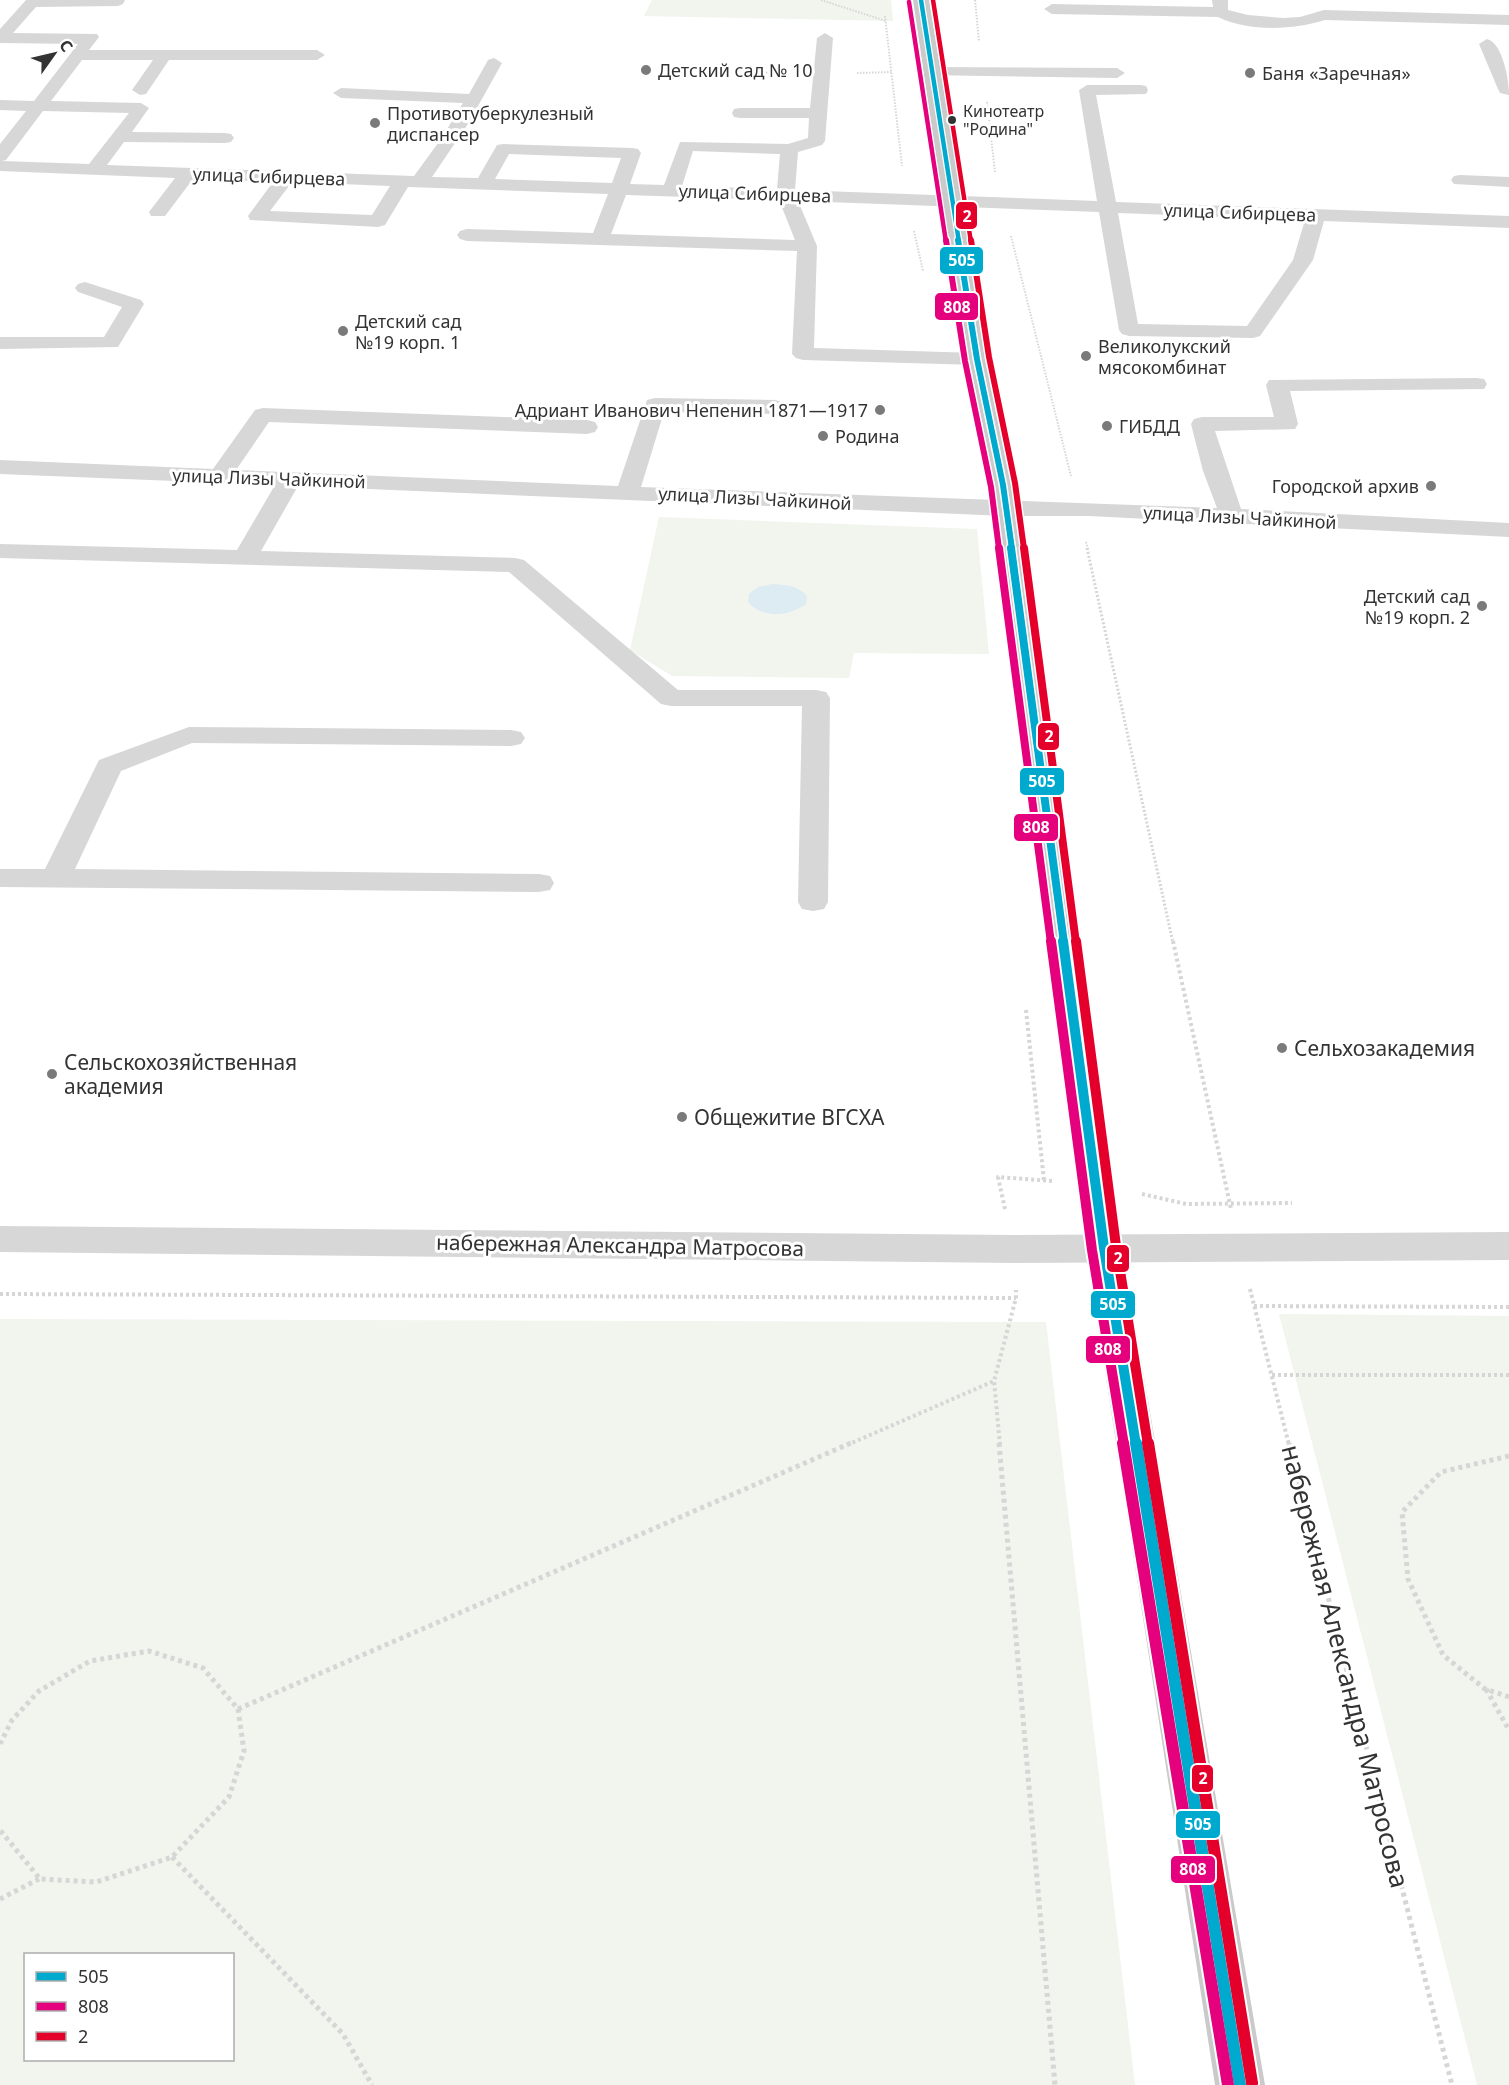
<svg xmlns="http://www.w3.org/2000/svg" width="1509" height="2085" font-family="'Noto Sans',sans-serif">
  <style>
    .green { fill: #f1f5ed; fill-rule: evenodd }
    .water { fill: #ddebf3 }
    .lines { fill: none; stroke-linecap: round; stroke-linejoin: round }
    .path-far3 { stroke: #d6d6d6; stroke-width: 2; stroke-dasharray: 1.5 1.5; stroke-linecap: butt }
    .path-far2 { stroke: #d6d6d6; stroke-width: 3; stroke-dasharray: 2 2; stroke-linecap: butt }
    .path-far1 { stroke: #d6d6d6; stroke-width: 4; stroke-dasharray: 3 3; stroke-linecap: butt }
    .path { stroke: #d6d6d6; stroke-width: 5; stroke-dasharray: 4 4; stroke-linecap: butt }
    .minor { fill: #d7d7d7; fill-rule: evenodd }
    .major { fill: #cacaca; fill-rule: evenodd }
    .bus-1-far4-casing { stroke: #fff; stroke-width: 7 }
    .bus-1-far3-casing { stroke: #fff; stroke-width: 9 }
    .bus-1-far2-casing { stroke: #fff; stroke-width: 11 }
    .bus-1-far1-casing { stroke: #fff; stroke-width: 14 }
    .bus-1-casing { stroke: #fff; stroke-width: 16 }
    .bus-2-far4-casing { stroke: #fff; stroke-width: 7 }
    .bus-2-far3-casing { stroke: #fff; stroke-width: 9 }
    .bus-2-far2-casing { stroke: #fff; stroke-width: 11 }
    .bus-2-far1-casing { stroke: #fff; stroke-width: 14 }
    .bus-2-casing { stroke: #fff; stroke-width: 16 }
    .bus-3-far4-casing { stroke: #fff; stroke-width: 7 }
    .bus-3-far3-casing { stroke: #fff; stroke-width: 9 }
    .bus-3-far2-casing { stroke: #fff; stroke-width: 11 }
    .bus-3-far1-casing { stroke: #fff; stroke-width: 14 }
    .bus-3-casing { stroke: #fff; stroke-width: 16 }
    .bus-1-far4 { stroke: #00a9ce; stroke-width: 4.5 }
    .bus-1-far3 { stroke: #00a9ce; stroke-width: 6 }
    .bus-1-far2 { stroke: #00a9ce; stroke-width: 8 }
    .bus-1-far1 { stroke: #00a9ce; stroke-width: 10 }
    .bus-1 { stroke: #00a9ce; stroke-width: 12 }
    .bus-2-far4 { stroke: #e5007d; stroke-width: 4.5 }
    .bus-2-far3 { stroke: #e5007d; stroke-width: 6 }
    .bus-2-far2 { stroke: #e5007d; stroke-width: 8 }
    .bus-2-far1 { stroke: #e5007d; stroke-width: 10 }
    .bus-2 { stroke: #e5007d; stroke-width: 12 }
    .bus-3-far4 { stroke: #e4002b; stroke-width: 4.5 }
    .bus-3-far3 { stroke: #e4002b; stroke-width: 6 }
    .bus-3-far2 { stroke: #e4002b; stroke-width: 8 }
    .bus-3-far1 { stroke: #e4002b; stroke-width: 10 }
    .bus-3 { stroke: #e4002b; stroke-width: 12 }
    .poi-dot { fill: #7a7a7a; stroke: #fff; stroke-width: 2 }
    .bus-dot { fill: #333; stroke: #fff; stroke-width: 2 }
    .labels { text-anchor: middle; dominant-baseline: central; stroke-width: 6; stroke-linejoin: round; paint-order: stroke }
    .far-bus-label { font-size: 16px; fill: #333; stroke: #fff; text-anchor: start }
    .far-poi-label { font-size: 18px; fill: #333; stroke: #fff; text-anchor: start }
    .far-street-label { font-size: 18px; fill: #333; stroke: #fff }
    .poi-label { font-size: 21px; fill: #333; stroke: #fff; text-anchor: start }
    .street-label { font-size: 21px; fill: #333; stroke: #fff }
    .near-street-label { font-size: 26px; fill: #333; stroke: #fff }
    .line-badge { stroke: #fff; stroke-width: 2 }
    .badge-label { font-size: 16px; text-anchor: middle; font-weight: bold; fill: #fff }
  </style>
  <rect width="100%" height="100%" fill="#fff"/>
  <!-- green -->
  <g class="green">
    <polygon points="652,0 891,0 893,21 644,16"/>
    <polygon points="659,517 977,529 989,654 854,653 849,678 672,676 630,650"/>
    <polygon points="1279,1314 1509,1316 1509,2085 1477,2085"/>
    <path d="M 0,1319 L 1046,1322 L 1135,2085 L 0,2085 ZM 26,1954 L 232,1954 L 232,2060 L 26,2060 Z"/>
  </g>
  <!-- water -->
  <path class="water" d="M 772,584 C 786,585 797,585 807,596 L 806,604 C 788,617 763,619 748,602 L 749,594 L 758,587 Z"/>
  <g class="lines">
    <!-- path-far3 -->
    <g class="path-far3">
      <polyline points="821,0 886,21"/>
      <polyline points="975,0 979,41"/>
      <polyline points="885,16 902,166"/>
      <polyline points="712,72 786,73"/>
      <polyline points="857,73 891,72"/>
      <polyline points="987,102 995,172"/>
      <polyline points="914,231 923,271"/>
      <polyline points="1011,236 1071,476"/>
      <polyline points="1086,542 1088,549"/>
    </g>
    <!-- path-far2 -->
    <polyline class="path-far2" points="1087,548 1173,943"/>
    <!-- path-far1 -->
    <g class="path-far1">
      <polyline points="1173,941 1231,1209"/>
      <polyline points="1026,1010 1044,1181"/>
      <polyline points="1142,1194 1186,1204 1292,1203"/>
      <polyline points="1005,1209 998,1177 1052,1181"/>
      <polyline points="1250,1289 1289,1445"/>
      <polyline points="0,1294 1016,1298"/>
      <polyline points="1254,1306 1509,1307"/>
      <polyline points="1272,1375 1509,1375"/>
      <polyline points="847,1445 994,1381"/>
      <polyline points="1000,1445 994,1381 1016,1298 1016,1290"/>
    </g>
    <!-- path -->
    <g class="path">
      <polyline points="999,1443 1055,2085"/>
      <polyline points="1289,1443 1452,2085"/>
      <polyline points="1509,1456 1441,1472 1402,1512 1408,1579 1443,1655 1485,1689 1509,1697"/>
      <polyline points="1486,1689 1509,1730"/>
      <polyline points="238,1709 851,1443"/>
      <polyline points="0,1744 12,1720 39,1691 90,1661 149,1651 203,1668 238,1709 244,1751 229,1797 172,1857 96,1882 40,1879 0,1830"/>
      <polyline points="172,1857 343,2034 372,2085"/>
      <polyline points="0,1899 39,1879"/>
    </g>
    <!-- minor -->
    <g class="minor">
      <path d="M 26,0 L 125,0 L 123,4 L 118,6 L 36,7 L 13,33 L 97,34 L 99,37 L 89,50 L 317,50 L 325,55 L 317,60 L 169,60 L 146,94 L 140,95 L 132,90 L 153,60 L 82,60 L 51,101 L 141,103 L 149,108 L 132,132 L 225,133 L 231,134 L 234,138 L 231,142 L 225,143 L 124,142 L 107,165 L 414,176 L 441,139 L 463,103 L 341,98 L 333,93 L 341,88 L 469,94 L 488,60 L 494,58 L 502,63 L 468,124 L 432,177 L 478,178 L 497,145 L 503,144 L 632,148 L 638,149 L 641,153 L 630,184 L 664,185 L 680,142 L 788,144 L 808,138 L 809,118 L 740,118 L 734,117 L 732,113 L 734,109 L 740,108 L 810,108 L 817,38 L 825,33 L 833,38 L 825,141 L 822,145 L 798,152 L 795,190 L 1097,201 L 1079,90 L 1087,85 L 1140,85 L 1146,86 L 1148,90 L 1146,94 L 1096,95 L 1116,202 L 1509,216 L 1509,228 L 1324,221 L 1313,260 L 1260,336 L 1253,338 L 1129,336 L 1122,334 L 1119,330 L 1099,212 L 798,201 L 817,246 L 814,348 L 977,353 L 984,355 L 988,359 L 984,363 L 977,365 L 803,360 L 796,358 L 792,354 L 797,251 L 467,241 L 460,239 L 457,235 L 460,231 L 467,229 L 593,233 L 608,194 L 408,187 L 385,225 L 378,227 L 250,220 L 248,216 L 273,182 L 193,179 L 165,216 L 151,216 L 149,212 L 175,178 L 0,171 L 0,144 L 26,111 L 0,110 L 0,100 L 34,101 L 78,44 L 0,43 L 0,29 ZM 43,111 L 129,113 L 89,164 L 2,161 L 6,160 ZM 693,151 L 780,154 L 777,189 L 682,186 ZM 509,154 L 621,158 L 612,183 L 495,179 ZM 292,182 L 390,186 L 372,215 L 270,211 ZM 626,195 L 779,200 L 795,240 L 611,234 ZM 1118,213 L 1305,220 L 1293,260 L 1247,326 L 1138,324 Z"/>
      <path d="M 1212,0 L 1228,0 L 1228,10 L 1248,15 L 1283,18 L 1300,17 L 1324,10 L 1509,15 L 1509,25 L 1325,20 C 1293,30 1249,32 1218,17 L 1052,14 L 1044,9 L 1052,4 L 1213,7 Z"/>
      <path d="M 1487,39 C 1503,43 1509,81 1509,95 L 1500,93 L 1498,89 L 1479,44 Z"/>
      <polygon points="932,67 1117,68 1125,73 1117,78 926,75 924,72 926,69"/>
      <polygon points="1460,175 1509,177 1509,187 1454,184 1451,180 1454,176"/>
      <polygon points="85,282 141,300 144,304 118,347 0,349 0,337 104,337 122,307 78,292 75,288 78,284"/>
      <polygon points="1476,378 1484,379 1487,384 1484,389 1290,391 1298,424 1295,429 1215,431 1241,509 1509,523 1509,537 1089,516 1006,516 298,486 261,551 515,558 524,560 678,690 816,690 826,692 830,698 828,902 824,909 813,911 802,909 798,902 802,706 671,706 661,704 509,572 0,558 0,544 237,550 275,485 0,474 0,460 213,469 255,410 263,408 587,420 595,422 598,427 595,432 587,434 269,422 236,470 618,486 647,400 655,398 775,400 783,402 786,407 783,412 775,414 664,412 641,487 1217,508 1203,471 1191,424 1194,419 1202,417 1274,417 1266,385 1269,380"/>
      <polygon points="189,727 511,730 521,732 525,738 521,744 511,746 192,743 121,771 75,869 539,874 550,876 554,883 550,890 539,892 0,887 0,869 45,869 99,760"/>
      <polygon points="0,1226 1014,1235 1509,1232 1509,1260 1014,1263 0,1252"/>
    </g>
    <!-- major -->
    <polygon class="major" points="913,0 929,0 988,359 1015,485 1122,1248 1265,2085 1215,2085 1086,1248 991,485 966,359"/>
    <defs>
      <polyline id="bus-1-far4" points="921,0 959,242"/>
      <polyline id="bus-1-far3" points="958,240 977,359 1003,485 1012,549"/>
      <polyline id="bus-1-far2" points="1011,548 1064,943"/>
      <polyline id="bus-1-far1" points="1063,941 1104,1248 1136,1445"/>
      <polyline id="bus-1" points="1136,1443 1240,2085"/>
      <polyline id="bus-2-far4" points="909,2 946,242"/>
      <polyline id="bus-2-far3" points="946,240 965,361 991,487 999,549"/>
      <polyline id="bus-2-far2" points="999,548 1051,943"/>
      <polyline id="bus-2-far1" points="1051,941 1092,1250 1124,1445"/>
      <polyline id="bus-2" points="1123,1443 1228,2085"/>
      <polyline id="bus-3-far4" points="933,0 971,242"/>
      <polyline id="bus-3-far3" points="971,240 989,357 1015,483 1024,549"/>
      <polyline id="bus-3-far2" points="1024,548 1076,943"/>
      <polyline id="bus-3-far1" points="1076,941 1116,1246 1148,1445"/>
      <polyline id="bus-3" points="1148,1443 1252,2083"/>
    </defs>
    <!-- bus-1-far4 casing -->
    <use href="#bus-1-far4" class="bus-1-far4-casing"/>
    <!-- bus-1-far3 casing -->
    <use href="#bus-1-far3" class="bus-1-far3-casing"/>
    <!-- bus-1-far2 casing -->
    <use href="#bus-1-far2" class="bus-1-far2-casing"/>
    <!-- bus-1-far1 casing -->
    <use href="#bus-1-far1" class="bus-1-far1-casing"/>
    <!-- bus-1 casing -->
    <use href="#bus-1" class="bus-1-casing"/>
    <!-- bus-2-far4 casing -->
    <use href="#bus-2-far4" class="bus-2-far4-casing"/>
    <!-- bus-2-far3 casing -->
    <use href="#bus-2-far3" class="bus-2-far3-casing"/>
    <!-- bus-2-far2 casing -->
    <use href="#bus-2-far2" class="bus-2-far2-casing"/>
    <!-- bus-2-far1 casing -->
    <use href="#bus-2-far1" class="bus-2-far1-casing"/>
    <!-- bus-2 casing -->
    <use href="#bus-2" class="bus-2-casing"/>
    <!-- bus-3-far4 casing -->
    <use href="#bus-3-far4" class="bus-3-far4-casing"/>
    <!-- bus-3-far3 casing -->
    <use href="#bus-3-far3" class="bus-3-far3-casing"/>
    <!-- bus-3-far2 casing -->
    <use href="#bus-3-far2" class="bus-3-far2-casing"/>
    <!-- bus-3-far1 casing -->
    <use href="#bus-3-far1" class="bus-3-far1-casing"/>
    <!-- bus-3 casing -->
    <use href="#bus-3" class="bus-3-casing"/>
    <!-- bus-1-far4 -->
    <use href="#bus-1-far4" class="bus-1-far4"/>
    <!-- bus-1-far3 -->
    <use href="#bus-1-far3" class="bus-1-far3"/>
    <!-- bus-1-far2 -->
    <use href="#bus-1-far2" class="bus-1-far2"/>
    <!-- bus-1-far1 -->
    <use href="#bus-1-far1" class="bus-1-far1"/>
    <!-- bus-1 -->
    <use href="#bus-1" class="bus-1"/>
    <!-- bus-2-far4 -->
    <use href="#bus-2-far4" class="bus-2-far4"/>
    <!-- bus-2-far3 -->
    <use href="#bus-2-far3" class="bus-2-far3"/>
    <!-- bus-2-far2 -->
    <use href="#bus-2-far2" class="bus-2-far2"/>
    <!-- bus-2-far1 -->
    <use href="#bus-2-far1" class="bus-2-far1"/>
    <!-- bus-2 -->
    <use href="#bus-2" class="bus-2"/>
    <!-- bus-3-far4 -->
    <use href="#bus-3-far4" class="bus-3-far4"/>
    <!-- bus-3-far3 -->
    <use href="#bus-3-far3" class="bus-3-far3"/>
    <!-- bus-3-far2 -->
    <use href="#bus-3-far2" class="bus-3-far2"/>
    <!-- bus-3-far1 -->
    <use href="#bus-3-far1" class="bus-3-far1"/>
    <!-- bus-3 -->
    <use href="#bus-3" class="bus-3"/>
  </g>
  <!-- markers -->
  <g class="poi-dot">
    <circle cx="646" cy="70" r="6"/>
    <circle cx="1250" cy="73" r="6"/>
    <circle cx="375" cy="123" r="6"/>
    <circle cx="343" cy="331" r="6"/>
    <circle cx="1086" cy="356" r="6"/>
    <circle cx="880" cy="410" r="6"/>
    <circle cx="1107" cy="426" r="6"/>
    <circle cx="823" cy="436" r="6"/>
    <circle cx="1431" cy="486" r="6"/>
    <circle cx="1482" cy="606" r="6"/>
    <circle cx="1282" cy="1048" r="6"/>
    <circle cx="52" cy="1074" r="6"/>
    <circle cx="682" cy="1117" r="6"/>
  </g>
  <circle class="bus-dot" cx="952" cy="120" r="5"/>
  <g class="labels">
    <!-- far-bus labels -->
    <g class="far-bus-label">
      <text x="963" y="111">Кинотеатр<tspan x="963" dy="18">"Родина"</tspan></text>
    </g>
    <!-- far-poi labels -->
    <g class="far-poi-label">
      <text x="658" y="70">Детский сад № 10</text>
      <text x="1262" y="73">Баня «Заречная»</text>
      <text x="387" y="113">Противотуберкулезный<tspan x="387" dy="21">диспансер</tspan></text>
      <text x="355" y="321">Детский сад<tspan x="355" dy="21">№19 корп. 1</tspan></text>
      <text x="1098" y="346">Великолукский<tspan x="1098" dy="21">мясокомбинат</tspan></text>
      <text x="868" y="410" text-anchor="end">Адриант Иванович Непенин 1871—1917</text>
      <text x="1119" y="426">ГИБДД</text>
      <text x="835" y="436">Родина</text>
      <text x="1419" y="486" text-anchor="end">Городской архив</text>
      <text x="1470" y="596" text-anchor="end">Детский сад<tspan x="1470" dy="21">№19 корп. 2</tspan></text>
    </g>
    <!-- far-street labels -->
    <g class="far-street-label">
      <text transform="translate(269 176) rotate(2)">улица Сибирцева</text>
      <text transform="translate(755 193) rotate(2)">улица Сибирцева</text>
      <text transform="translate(1240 212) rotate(2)">улица Сибирцева</text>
      <text transform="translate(269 478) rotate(2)">улица Лизы Чайкиной</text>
      <text transform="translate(755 498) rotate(3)">улица Лизы Чайкиной</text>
      <text transform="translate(1240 517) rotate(3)">улица Лизы Чайкиной</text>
    </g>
    <!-- poi labels -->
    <g class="poi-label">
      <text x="1294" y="1048">Сельхозакадемия</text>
      <text x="64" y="1062">Сельскохозяйственная<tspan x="64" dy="24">академия</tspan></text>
      <text x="694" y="1117">Общежитие ВГСХА</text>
    </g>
    <!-- street labels -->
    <g class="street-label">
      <text transform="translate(620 1245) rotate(1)">набережная Александра Матросова</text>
    </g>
    <!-- near-street labels -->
    <g class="near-street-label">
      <text transform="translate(1346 1666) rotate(76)">набережная Александра Матросова</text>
    </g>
  </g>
  <g class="line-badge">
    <rect x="955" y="201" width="23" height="29" rx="6" fill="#e4002b"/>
    <rect x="939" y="246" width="45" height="29" rx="6" fill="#00a9ce"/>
    <rect x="934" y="292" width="45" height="29" rx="6" fill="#e5007d"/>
    <rect x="1037" y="722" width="23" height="29" rx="6" fill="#e4002b"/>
    <rect x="1019" y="767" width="46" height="29" rx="6" fill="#00a9ce"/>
    <rect x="1013" y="813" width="46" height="29" rx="6" fill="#e5007d"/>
    <rect x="1106" y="1244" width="24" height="29" rx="6" fill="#e4002b"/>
    <rect x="1090" y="1290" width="46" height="29" rx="6" fill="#00a9ce"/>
    <rect x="1085" y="1335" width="46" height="29" rx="6" fill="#e5007d"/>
    <rect x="1191" y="1764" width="23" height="29" rx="6" fill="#e4002b"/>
    <rect x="1175" y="1810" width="46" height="29" rx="6" fill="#00a9ce"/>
    <rect x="1170" y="1855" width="46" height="29" rx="6" fill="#e5007d"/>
  </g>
  <g class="badge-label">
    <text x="967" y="222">2</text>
    <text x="962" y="266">505</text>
    <text x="957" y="313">808</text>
    <text x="1049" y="742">2</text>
    <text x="1042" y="787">505</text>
    <text x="1036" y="833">808</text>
    <text x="1118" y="1264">2</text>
    <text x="1113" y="1310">505</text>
    <text x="1108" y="1355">808</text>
    <text x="1203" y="1784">2</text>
    <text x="1198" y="1830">505</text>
    <text x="1193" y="1875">808</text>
  </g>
  <!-- legend -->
  <rect x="24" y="1953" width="210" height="108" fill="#ffffff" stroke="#adadad" stroke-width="1.5"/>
  <rect x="36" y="1972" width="30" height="9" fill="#00a9ce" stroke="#adadad" stroke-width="1.5"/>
  <text x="78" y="1983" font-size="18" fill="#333333">505</text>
  <rect x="36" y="2002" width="30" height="9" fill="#e5007d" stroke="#adadad" stroke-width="1.5"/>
  <text x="78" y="2013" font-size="18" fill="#333333">808</text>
  <rect x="36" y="2032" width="30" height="9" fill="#e4002b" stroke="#adadad" stroke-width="1.5"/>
  <text x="78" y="2043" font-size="18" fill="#333333">2</text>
  <!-- north arrow -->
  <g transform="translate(54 54) rotate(56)" stroke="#ffffff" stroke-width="4.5" paint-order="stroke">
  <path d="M0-4.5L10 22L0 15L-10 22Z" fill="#333333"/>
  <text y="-9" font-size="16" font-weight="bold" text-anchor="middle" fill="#333333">С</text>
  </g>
</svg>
